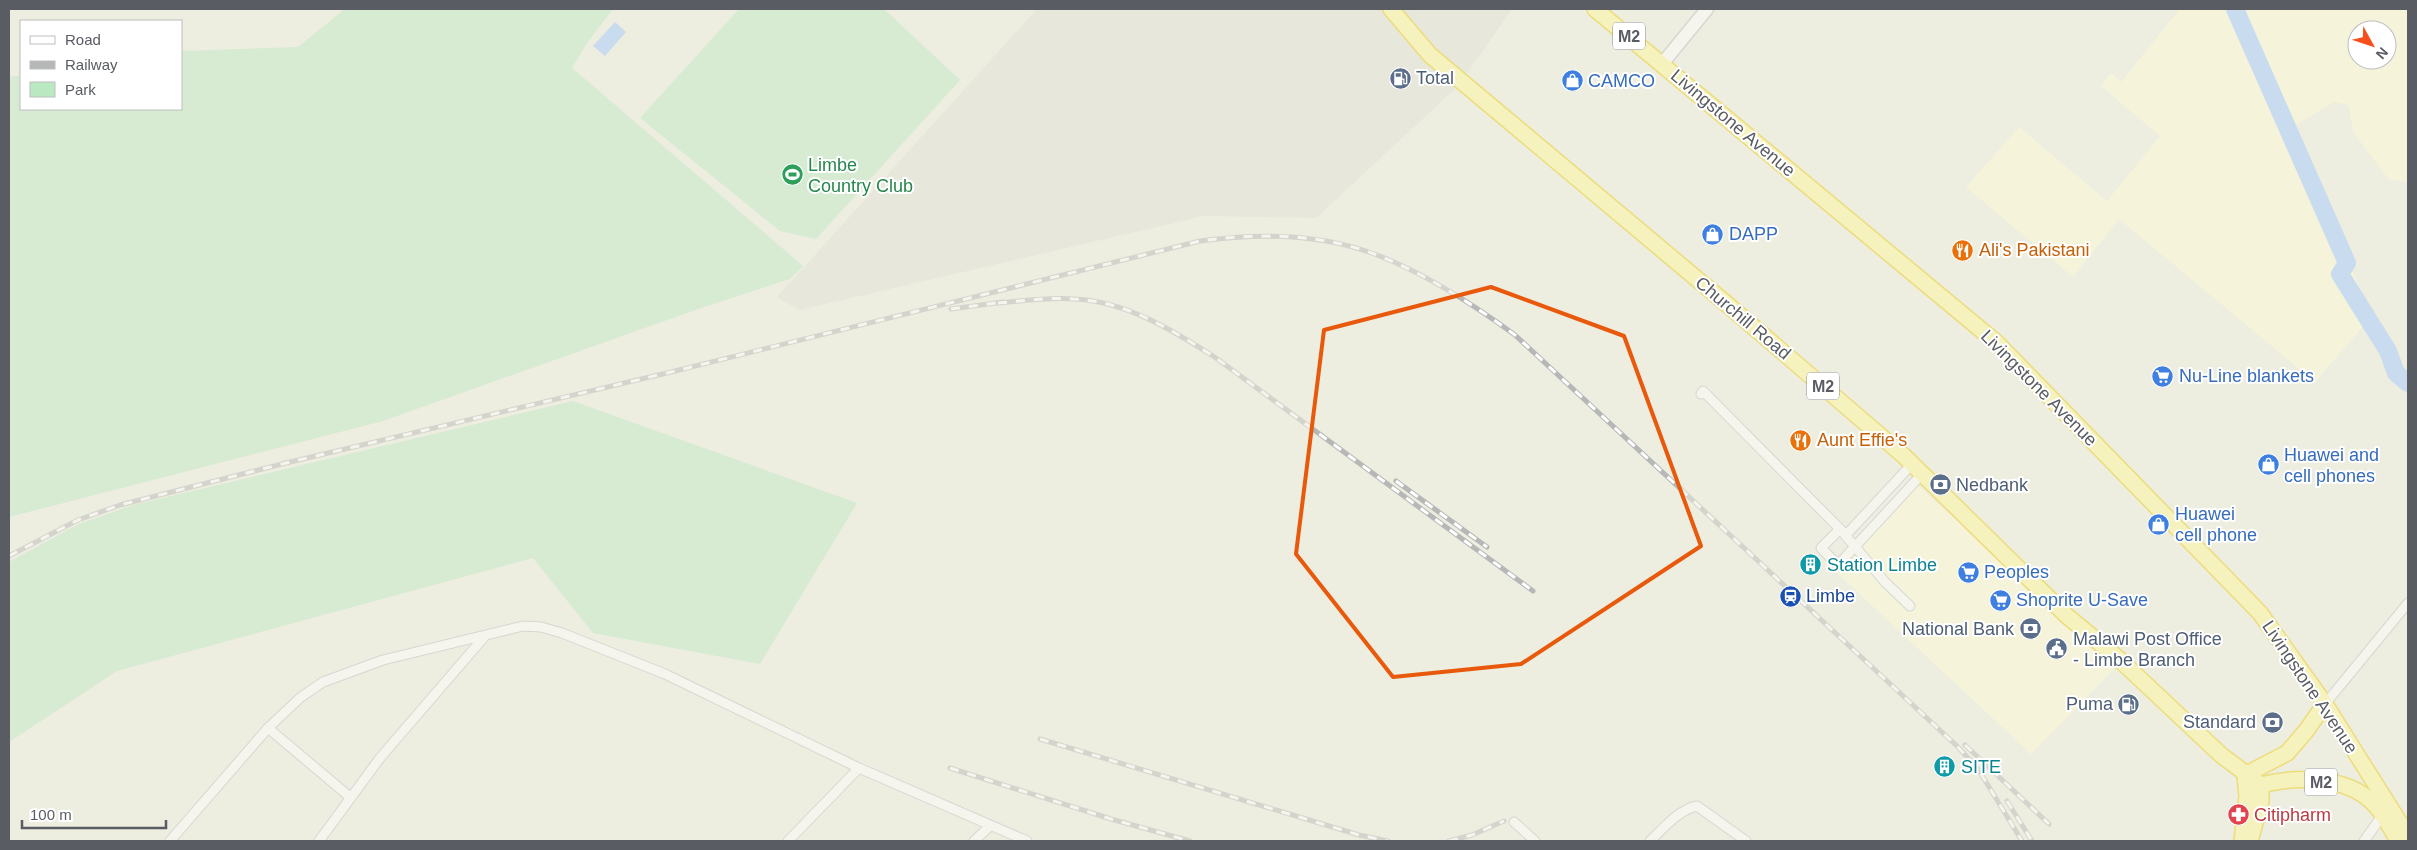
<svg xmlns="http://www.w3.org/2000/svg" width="2417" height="850" font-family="Arial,sans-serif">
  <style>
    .commercial { fill: #fffcd3; fill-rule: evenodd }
    .industrial { fill: #e1dfd8 }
    .green { fill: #bae8c1 }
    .water { fill: #9ec6ff }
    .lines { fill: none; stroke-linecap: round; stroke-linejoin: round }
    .river { stroke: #9ec6ff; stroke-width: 18 }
    .minor-casing { stroke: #bbbcc3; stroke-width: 11 }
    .secondary-casing { stroke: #bbbdc5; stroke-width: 15 }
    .trunk-casing { stroke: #edc800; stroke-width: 18 }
    .minor { stroke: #fff; stroke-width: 9 }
    .secondary { stroke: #fff; stroke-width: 12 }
    .trunk { stroke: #fff894; stroke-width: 15 }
    .rail-casing { stroke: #b6b7b7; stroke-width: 5 }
    .rail { stroke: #fff; stroke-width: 3; stroke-dasharray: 9; stroke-linecap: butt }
    .marked { fill: none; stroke: #e8590c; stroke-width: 4; stroke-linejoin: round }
    .labels { text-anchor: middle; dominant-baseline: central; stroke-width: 4; stroke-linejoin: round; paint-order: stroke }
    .shield { fill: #fff; stroke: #8b8d91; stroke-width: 1 }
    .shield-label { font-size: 16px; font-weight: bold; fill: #595c62 }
    .service-label { font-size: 18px; fill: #4e5e75; stroke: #fff; text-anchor: start }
    .shop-label { font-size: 18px; fill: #366cbe; stroke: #fff; text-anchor: start }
    .street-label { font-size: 18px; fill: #595c62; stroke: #fff }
    .leisure-label { font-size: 18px; fill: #27864d; stroke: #fff; text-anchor: start }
    .food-label { font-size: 18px; fill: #c56008; stroke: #fff; text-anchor: start }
    .culture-label { font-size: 18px; fill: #0d838f; stroke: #fff; text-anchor: start }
    .transit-label { font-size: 18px; fill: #164399; stroke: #fff; text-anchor: start }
    .health-label { font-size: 18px; fill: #be3a42; stroke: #fff; text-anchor: start }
  </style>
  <rect width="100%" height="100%" fill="#edede0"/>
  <!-- commercial -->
  <g class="commercial">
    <path d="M 2176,9 L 2408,9 L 2408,181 L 2389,180 L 2354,133 L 2348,105 L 2334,102 L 2294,126 L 2371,317 L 2315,382 L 2119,219 L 2073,277 L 1966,187 L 2019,127 L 2107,201 L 2160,136 L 2101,86 L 2111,73 L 2121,82 L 2178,11 ZM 2357,30 L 2387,30 L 2387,60 L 2357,60 Z"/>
    <polygon points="1916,484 2119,664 2031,754 1836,572"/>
  </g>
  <!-- industrial -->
  <polygon class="industrial" points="1037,9 1512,9 1459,85 1316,218 1204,216 799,310 777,297"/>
  <!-- green -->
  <g class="green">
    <polygon points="345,9 613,9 587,43 572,68 803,266 790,279 701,308 383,421 9,517 9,77 21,75 21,109 181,109 181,51 298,47"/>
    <polygon points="739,9 884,9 960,80 816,239 780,231 640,118"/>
    <polygon points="573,401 857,503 760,664 593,633 533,558 117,671 9,742 9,562 79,524 133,505"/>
  </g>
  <!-- water -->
  <polygon class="water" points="615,22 626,32 605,56 593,46"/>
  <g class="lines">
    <!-- river -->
    <polyline class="river" points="2235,9 2347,263 2340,274 2388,351 2396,373 2408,383"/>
    <defs>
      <g id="minor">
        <polyline points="1701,394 1703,391 1840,529 1885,582 1910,606"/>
        <polyline points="1840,529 1821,548 1838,565 1922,474"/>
        <polyline points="1846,535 1912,464"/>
        <polyline points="2325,704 2408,603"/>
        <polyline points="268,728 350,797"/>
        <polyline points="1514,822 1535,841"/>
        <polyline points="170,841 268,728 301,697 323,682 383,660 523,626 541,627 562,633 665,674 859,768 1027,841"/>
        <polyline points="319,841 380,758 485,636"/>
        <polyline points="788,841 859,768"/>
        <polyline points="974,841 990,826"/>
        <path d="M 1650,841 C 1664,828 1678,810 1697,806 L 1746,841"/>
        <polyline points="2364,841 2382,816"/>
      </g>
      <polyline id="secondary" points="1662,64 1707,9"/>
      <g id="trunk">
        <path d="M 1391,9 L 1430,55 L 1722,300 L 1904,456 L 2067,616 L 2120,660 L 2221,755 L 2261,785 C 2295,776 2347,776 2373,803 C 2384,813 2391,829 2398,841"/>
        <polyline points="1595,9 1997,343 2260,613 2325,704 2408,836"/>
        <polyline points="2245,775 2287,753 2306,731 2325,704"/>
        <polyline points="2242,841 2247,797 2245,775"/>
        <polyline points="2250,841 2261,801 2261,785"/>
      </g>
    </defs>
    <!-- minor casing -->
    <use href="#minor" class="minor-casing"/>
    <!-- secondary casing -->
    <use href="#secondary" class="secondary-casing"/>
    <!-- trunk casing -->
    <use href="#trunk" class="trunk-casing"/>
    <!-- minor -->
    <use href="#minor" class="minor"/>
    <!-- secondary -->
    <use href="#secondary" class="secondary"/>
    <!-- trunk -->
    <use href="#trunk" class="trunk"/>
    <defs>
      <g id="rail">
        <path d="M 998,303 C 1023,301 1049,297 1074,299 C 1126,301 1174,331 1216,358 L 1533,591"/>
        <polyline points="951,309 1003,302"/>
        <polyline points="1396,481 1487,547"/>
        <path d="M 9,556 L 78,520 L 120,505 L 286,463 L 671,372 L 1200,241 C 1258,233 1321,233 1377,255 C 1424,273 1474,305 1515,335 L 1958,747 L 1978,769 L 2022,841"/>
        <polyline points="1040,739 1359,835 1388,841"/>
        <polyline points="1965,745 2049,824"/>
        <polyline points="950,768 1111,819 1190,841"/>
        <polyline points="2007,801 2032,841"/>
        <polyline points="1449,841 1472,835 1504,821"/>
      </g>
    </defs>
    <!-- rail casing -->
    <use href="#rail" class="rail-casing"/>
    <!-- rail -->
    <use href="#rail" class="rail"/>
  </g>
  <!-- marked area -->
  <path d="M0 0H2417V850H0ZM 1491,287 L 1624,336 L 1701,546 L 1521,664 L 1393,677 L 1296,554 L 1324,330 Z" fill="#edede0" fill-opacity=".55" fill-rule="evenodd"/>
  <path class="marked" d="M 1491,287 L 1624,336 L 1701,546 L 1521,664 L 1393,677 L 1296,554 L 1324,330 Z"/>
  <!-- icons -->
  <defs>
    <symbol id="fuel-disc" viewBox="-11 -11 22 22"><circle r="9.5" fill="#5c6f8a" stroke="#fff"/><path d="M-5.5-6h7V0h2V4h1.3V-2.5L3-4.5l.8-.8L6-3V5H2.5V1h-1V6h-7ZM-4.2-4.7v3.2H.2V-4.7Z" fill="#fff"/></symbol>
    <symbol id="shop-disc" viewBox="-11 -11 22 22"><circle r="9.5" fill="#3f7fe0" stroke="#fff"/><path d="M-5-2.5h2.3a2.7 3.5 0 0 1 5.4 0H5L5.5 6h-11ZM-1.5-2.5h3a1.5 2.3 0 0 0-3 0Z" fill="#fff"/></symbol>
    <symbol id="stadium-disc" viewBox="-11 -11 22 22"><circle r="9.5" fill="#2e9e5b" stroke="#fff"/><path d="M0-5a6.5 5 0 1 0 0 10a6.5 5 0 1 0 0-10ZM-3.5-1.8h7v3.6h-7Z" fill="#fff"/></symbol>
    <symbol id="restaurant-disc" viewBox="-11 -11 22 22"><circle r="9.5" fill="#e8710a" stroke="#fff"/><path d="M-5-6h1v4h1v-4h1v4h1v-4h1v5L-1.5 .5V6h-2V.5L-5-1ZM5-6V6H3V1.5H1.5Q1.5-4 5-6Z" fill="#fff"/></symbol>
    <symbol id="supermarket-disc" viewBox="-11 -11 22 22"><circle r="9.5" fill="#3f7fe0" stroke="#fff"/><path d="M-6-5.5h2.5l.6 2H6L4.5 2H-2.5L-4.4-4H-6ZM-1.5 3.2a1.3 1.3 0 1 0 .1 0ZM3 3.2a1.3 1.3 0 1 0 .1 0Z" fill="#fff"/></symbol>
    <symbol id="bank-disc" viewBox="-11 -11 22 22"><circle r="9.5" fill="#5c6f8a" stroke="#fff"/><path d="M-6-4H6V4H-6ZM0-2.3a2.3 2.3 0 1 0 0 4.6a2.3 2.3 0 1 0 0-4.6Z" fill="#fff"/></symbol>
    <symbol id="building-disc" viewBox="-11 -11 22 22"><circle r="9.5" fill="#0f9aa8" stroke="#fff"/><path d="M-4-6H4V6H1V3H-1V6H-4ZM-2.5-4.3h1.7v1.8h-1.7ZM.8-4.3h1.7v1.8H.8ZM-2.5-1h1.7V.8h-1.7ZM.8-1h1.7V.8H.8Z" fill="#fff"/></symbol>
    <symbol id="station-disc" viewBox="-11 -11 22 22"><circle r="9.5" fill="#1a4fb4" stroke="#fff"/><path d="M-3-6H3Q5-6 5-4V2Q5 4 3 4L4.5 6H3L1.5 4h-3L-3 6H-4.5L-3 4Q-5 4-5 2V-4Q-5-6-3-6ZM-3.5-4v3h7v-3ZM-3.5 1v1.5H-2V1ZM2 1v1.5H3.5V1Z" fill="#fff"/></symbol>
    <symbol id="civic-disc" viewBox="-11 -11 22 22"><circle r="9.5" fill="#5c6f8a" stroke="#fff"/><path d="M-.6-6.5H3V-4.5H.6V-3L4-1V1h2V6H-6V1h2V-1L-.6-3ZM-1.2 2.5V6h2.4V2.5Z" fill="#fff"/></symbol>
    <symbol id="pharmacy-disc" viewBox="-11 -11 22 22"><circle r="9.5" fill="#e0444e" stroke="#fff"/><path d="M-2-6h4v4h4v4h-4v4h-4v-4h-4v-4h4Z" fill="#fff"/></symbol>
  </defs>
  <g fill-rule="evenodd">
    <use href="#fuel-disc" x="1388" y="66" width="25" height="25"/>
    <use href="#shop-disc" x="1560" y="68" width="25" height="25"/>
    <use href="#stadium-disc" x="780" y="162" width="25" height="25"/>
    <use href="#shop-disc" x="1700" y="222" width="25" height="25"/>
    <use href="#restaurant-disc" x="1950" y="238" width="25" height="25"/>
    <use href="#supermarket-disc" x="2150" y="364" width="25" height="25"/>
    <use href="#restaurant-disc" x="1788" y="428" width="25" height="25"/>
    <use href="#shop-disc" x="2256" y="452" width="25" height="25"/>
    <use href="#bank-disc" x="1928" y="472" width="25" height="25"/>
    <use href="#shop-disc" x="2146" y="512" width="25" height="25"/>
    <use href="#building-disc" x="1798" y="552" width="25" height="25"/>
    <use href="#supermarket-disc" x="1956" y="560" width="25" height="25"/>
    <use href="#station-disc" x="1778" y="584" width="25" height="25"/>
    <use href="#supermarket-disc" x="1988" y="588" width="25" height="25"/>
    <use href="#bank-disc" x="2018" y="616" width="25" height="25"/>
    <use href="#civic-disc" x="2044" y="636" width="25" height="25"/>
    <use href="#fuel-disc" x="2116" y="692" width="25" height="25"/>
    <use href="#bank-disc" x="2260" y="710" width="25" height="25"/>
    <use href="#building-disc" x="1932" y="754" width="25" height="25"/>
    <use href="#pharmacy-disc" x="2226" y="802" width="25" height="25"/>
  </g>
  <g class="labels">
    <!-- shield labels -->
    <g class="shield">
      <rect x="1613" y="22.5" width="32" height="27" rx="4"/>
      <rect x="1807" y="372.5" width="32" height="27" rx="4"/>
      <rect x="2305" y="768.5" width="32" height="27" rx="4"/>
    </g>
    <g class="shield-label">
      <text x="1629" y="36">M2</text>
      <text x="1823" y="386">M2</text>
      <text x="2321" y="782">M2</text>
    </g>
    <!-- service labels -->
    <g class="service-label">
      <text x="1416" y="78">Total</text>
      <text x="1956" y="485">Nedbank</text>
      <text x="2014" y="629" text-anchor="end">National Bank</text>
      <text x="2073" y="639">Malawi Post Office<tspan x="2073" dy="21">- Limbe Branch</tspan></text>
      <text x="2113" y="704" text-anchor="end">Puma</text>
      <text x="2256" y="722" text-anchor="end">Standard</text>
    </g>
    <!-- shop labels -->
    <g class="shop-label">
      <text x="1588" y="81">CAMCO</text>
      <text x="1729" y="234">DAPP</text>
      <text x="2179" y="376">Nu-Line blankets</text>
      <text x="2284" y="455">Huawei and<tspan x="2284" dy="21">cell phones</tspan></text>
      <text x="2175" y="514">Huawei<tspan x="2175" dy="21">cell phone</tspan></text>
      <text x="1984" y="572">Peoples</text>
      <text x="2016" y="600">Shoprite U-Save</text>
    </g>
    <!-- street labels -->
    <g class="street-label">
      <text transform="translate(1733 123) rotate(40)">Livingstone Avenue</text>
      <text transform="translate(1743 318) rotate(40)">Churchill Road</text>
      <text transform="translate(2039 388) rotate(45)">Livingstone Avenue</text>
      <text transform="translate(2310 687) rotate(56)">Livingstone Avenue</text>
    </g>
    <!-- leisure labels -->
    <g class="leisure-label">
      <text x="808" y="165">Limbe<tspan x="808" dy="21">Country Club</tspan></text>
    </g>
    <!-- food labels -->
    <g class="food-label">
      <text x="1979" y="250">Ali's Pakistani</text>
      <text x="1817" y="440">Aunt Effie's</text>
    </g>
    <!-- culture labels -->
    <g class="culture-label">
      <text x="1827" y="565">Station Limbe</text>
      <text x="1961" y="767">SITE</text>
    </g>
    <!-- transit labels -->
    <g class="transit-label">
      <text x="1806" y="596">Limbe</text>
    </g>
    <!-- health labels -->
    <g class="health-label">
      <text x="2254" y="815">Citipharm</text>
    </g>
  </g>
  <!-- border -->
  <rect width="2417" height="850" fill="none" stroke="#595c62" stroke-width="20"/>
  <!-- legend -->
  <rect x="20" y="20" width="162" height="90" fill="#ffffff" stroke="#bdbec0"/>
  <rect x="30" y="36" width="25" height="8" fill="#ffffff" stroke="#bdbec0"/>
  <text x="65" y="45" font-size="15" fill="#595c62">Road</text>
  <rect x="30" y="61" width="25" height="8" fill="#b6b7b7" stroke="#bdbec0"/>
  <text x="65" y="70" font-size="15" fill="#595c62">Railway</text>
  <rect x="30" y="82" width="25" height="15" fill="#bae8c1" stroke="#bdbec0"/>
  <text x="65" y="95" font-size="15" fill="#595c62">Park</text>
  <!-- north arrow -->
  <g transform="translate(2372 45) rotate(130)"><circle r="24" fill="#ffffff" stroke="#bdbec0"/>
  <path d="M0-4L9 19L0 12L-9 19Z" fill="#f74f1c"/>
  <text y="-8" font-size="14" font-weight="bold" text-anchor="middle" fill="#595c62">N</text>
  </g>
  <!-- scale -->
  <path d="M22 820v8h144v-8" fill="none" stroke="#595c62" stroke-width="2.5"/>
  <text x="30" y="820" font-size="15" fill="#595c62" stroke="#ffffff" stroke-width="4" paint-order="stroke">100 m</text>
</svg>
